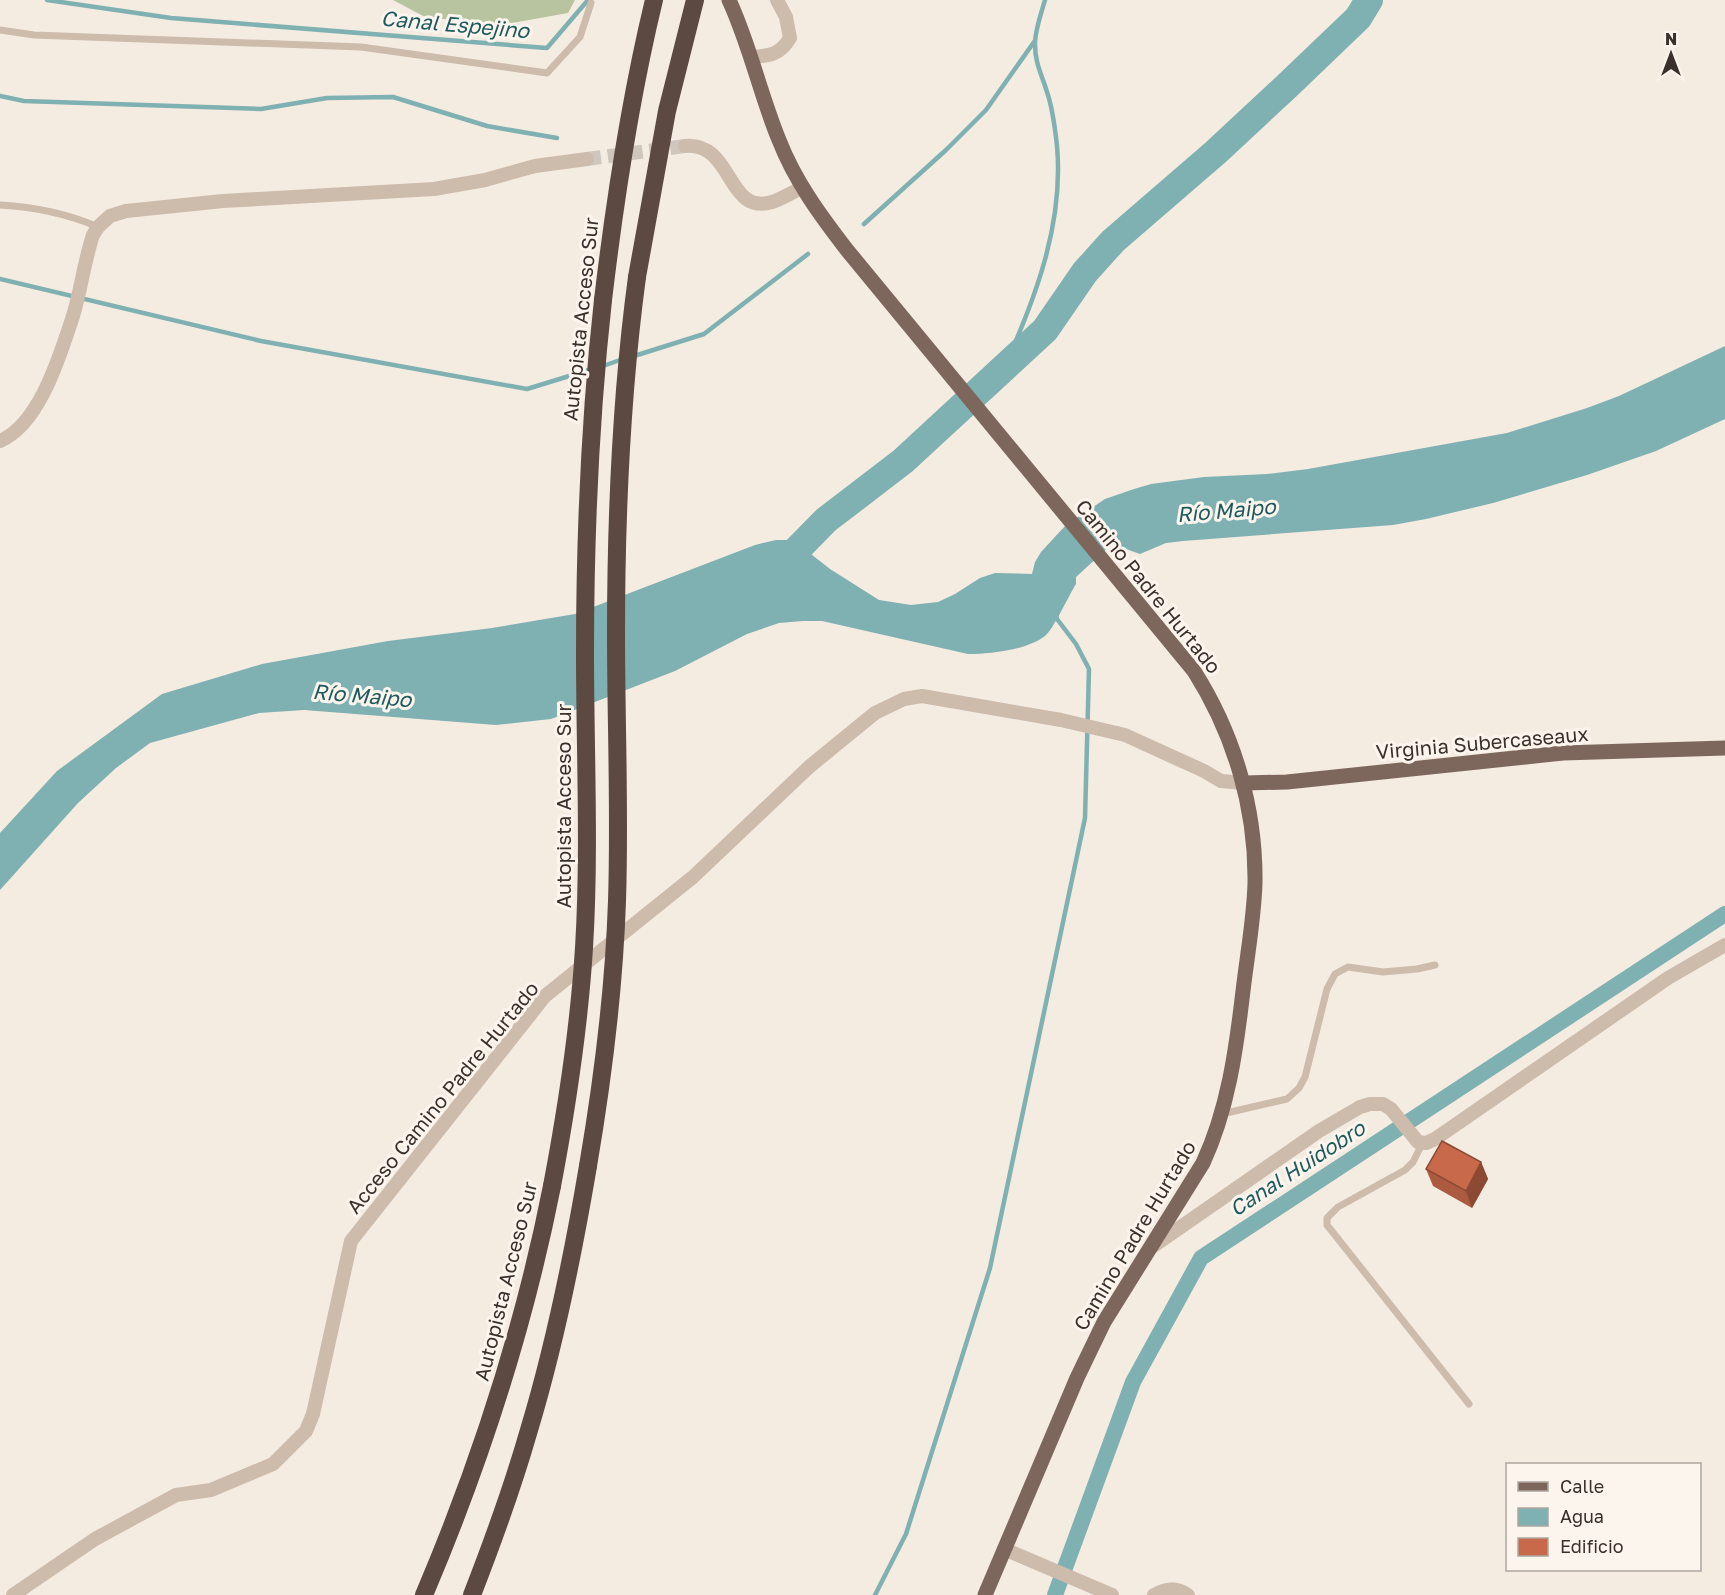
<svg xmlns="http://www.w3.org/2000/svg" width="1725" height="1595" font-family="'Golos Text',sans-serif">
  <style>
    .green { fill: #b8c4a0 }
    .water { fill: #7fb0b2 }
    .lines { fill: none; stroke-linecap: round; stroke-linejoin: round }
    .stream { stroke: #7fb0b2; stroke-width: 4.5 }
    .canal { stroke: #7fb0b2; stroke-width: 16 }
    .river { stroke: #7fb0b2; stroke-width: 28 }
    .street-tunnel { stroke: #cfc6bd; stroke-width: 14; stroke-dasharray: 14 7; stroke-linecap: butt }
    .lane { stroke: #cdbbac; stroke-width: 7 }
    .street { stroke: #cdbbac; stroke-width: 14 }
    .primary { stroke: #7d675c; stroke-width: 15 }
    .highway { stroke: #5c4a42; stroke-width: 18 }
    .highway-bridge { stroke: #5c4a42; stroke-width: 18 }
    .wall { fill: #ac5a40 }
    .shaded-wall { fill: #8c4a34 }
    .building { fill: #c8694b; stroke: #8c4a34; stroke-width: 1.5 }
    .labels { text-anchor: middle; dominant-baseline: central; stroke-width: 6; stroke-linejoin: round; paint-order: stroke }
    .street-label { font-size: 20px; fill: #3b302b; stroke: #fbf5ee }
    .water-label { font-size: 21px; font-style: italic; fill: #1f5a5e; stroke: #fbf5ee }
  </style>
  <rect width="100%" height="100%" fill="#f4ebe1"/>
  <!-- green -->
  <polygon class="green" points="393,0 575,0 568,13 501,25 425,17"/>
  <!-- water -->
  <path class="water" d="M 1725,346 L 1725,419 L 1656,451 L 1587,475 L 1493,503 L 1426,519 L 1393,525 L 1183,541 L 1166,543 L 1140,554 L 1112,544 L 1076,577 L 1076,584 C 1069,595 1053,630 1045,636 C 1027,650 990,654 968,654 L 822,621 L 803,621 L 779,623 L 747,634 L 675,671 L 551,719 L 496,725 L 304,710 L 259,713 L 150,743 L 116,768 L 78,803 L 0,890 L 0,833 L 57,771 L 162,694 L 262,664 L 388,641 L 492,628 L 575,614 L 755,545 L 776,540 L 793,540 L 830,569 L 879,600 L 911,605 L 938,602 L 955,594 L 980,578 L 995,573 L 1032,574 L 1035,562 L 1041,552 L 1066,525 L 1105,499 L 1134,489 L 1151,484 L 1204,477 L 1267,474 L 1308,469 L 1507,433 L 1587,408 L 1619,396 Z"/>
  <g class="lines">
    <!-- stream -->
    <g class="stream">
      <polyline points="47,0 171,18 547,48 588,0"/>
      <polyline points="0,96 24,101 261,109 327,98 393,97 487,126 557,138"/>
      <polyline points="864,224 946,150 986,110 1034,42"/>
      <polyline points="0,279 261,341 527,389 592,369"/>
      <polyline points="631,357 704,334 808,254"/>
      <polyline points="603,366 623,359"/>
      <path d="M 1003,370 C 1035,300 1064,224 1057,146 C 1055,128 1053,109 1047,92 C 1042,75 1035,64 1035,44 C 1035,30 1041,14 1045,0"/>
      <polyline points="875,1595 906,1534 990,1268 1085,818 1089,669 1076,644 1057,619 1056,612"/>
    </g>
    <!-- canal -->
    <polyline class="canal" points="1055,1595 1133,1382 1201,1258 1725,914"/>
    <!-- river -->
    <polyline class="river" points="774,573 826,520 903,461 1045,330 1085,272 1113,241 1216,152 1288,85 1358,18 1369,0"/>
    <!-- street-tunnel -->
    <polyline class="street-tunnel" points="587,159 685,146"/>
    <!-- lane -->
    <g class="lane">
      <polyline points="0,30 34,35 361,47 547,73 580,37 591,3"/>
      <path d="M 0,205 C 35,207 66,213 98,227"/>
      <polyline points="1222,1114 1287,1099 1299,1088 1305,1077 1327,989 1335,974 1348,967 1383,972 1417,969 1435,965"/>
      <polyline points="1422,1144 1413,1162 1405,1170 1338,1207 1327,1218 1327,1225 1469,1404"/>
    </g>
    <!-- street -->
    <g class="street">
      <path d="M 751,57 C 769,56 780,55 790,38 L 786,17 L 777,0"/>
      <path d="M 685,146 C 734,142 726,216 772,202 C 782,199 792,192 802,188"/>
      <path d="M 0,441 C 40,424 60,355 73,316 C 81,290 84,262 93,235 L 98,227 L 110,216 L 126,211 L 223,201 L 434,189 L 485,180 L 535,166 L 587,159"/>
      <polyline points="1152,1247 1319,1131 1360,1107 1370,1104 1383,1104 1391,1109 1418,1142 1426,1143 1435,1139 1668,978 1725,945"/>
      <polyline points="1004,1549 1112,1595"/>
      <polyline points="13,1595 95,1539 176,1495 211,1490 273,1464 306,1431 313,1414 351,1241 545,996 693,877 809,767 875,713 904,699 922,696 1061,720 1125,735 1204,771 1221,781 1244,783"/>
      <path d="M 1154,1595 C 1166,1588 1176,1587 1188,1595"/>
    </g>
    <!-- primary -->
    <g class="primary">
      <path d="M 729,0 C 750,45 760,94 779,140 C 795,181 820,215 847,250 L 1194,671 C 1234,734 1256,808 1255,883 C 1254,919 1247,956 1243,991 C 1236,1051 1228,1109 1203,1163 L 1104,1322 L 1077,1378 L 985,1595"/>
      <polyline points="1244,783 1287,782 1563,753 1725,748"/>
    </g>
    <!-- highway -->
    <g class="highway">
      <polyline points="637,277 667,111 695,0"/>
      <path d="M 603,300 C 615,199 630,99 654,0"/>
      <path d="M 424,1595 C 481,1461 524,1328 552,1186"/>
      <path d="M 472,1595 C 493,1541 513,1486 529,1430 C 555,1344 573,1255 588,1166"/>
    </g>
    <!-- highway-bridge -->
    <g class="highway-bridge">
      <path d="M 588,1166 C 603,1078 614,990 617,901 C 620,812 616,723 616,634 C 616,514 621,396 637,277"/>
      <path d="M 552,1186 C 567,1107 579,1028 584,948 C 590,850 585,751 585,653 C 585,535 590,418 603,300"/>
    </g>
  </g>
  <!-- wall -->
  <polygon class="wall" points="1481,1162 1488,1179 1472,1208 1433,1186 1426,1169"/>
  <!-- shaded-wall -->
  <polygon class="shaded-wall" points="1481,1162 1488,1179 1472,1208 1466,1191"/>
  <!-- building -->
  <polygon class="building" points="1442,1141 1481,1162 1466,1191 1426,1169"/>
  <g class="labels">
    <!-- street labels -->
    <g class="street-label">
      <text transform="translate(580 319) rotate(-84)">Autopista Acceso Sur</text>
      <text transform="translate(1149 586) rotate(51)">Camino Padre Hurtado</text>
      <text transform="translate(1482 742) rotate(-5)">Virginia Subercaseaux</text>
      <text transform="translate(563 806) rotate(-90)">Autopista Acceso Sur</text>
      <text transform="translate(442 1097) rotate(-51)">Acceso Camino Padre Hurtado</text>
      <text transform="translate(1134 1235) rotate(-59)">Camino Padre Hurtado</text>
      <text transform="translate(505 1281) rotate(-76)">Autopista Acceso Sur</text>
    </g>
    <!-- water labels -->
    <g class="water-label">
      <text transform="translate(455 24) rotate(5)">Canal Espejino</text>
      <text transform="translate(1226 510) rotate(-5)">Río Maipo</text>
      <text transform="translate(362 695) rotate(5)">Río Maipo</text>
      <text transform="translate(1297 1168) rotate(-33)">Canal Huidobro</text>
    </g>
  </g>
  <!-- legend -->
  <rect x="1506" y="1463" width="195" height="108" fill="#fbf5ee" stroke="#aea6a0" stroke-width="1.5"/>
  <rect x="1518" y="1482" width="30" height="9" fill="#7d675c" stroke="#aea6a0" stroke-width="1.5"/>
  <text x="1560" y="1493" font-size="18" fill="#3b302b">Calle</text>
  <rect x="1518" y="1508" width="30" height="18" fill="#7fb0b2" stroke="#aea6a0" stroke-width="1.5"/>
  <text x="1560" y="1523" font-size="18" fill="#3b302b">Agua</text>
  <rect x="1518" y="1538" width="30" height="18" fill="#c8694b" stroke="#aea6a0" stroke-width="1.5"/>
  <text x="1560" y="1553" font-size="18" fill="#3b302b">Edificio</text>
  <!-- north arrow -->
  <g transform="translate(1671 54)" stroke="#fbf5ee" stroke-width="4.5" paint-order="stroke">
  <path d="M0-4.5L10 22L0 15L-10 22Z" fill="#3b302b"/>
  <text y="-9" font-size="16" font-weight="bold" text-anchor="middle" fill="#3b302b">N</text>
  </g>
</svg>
